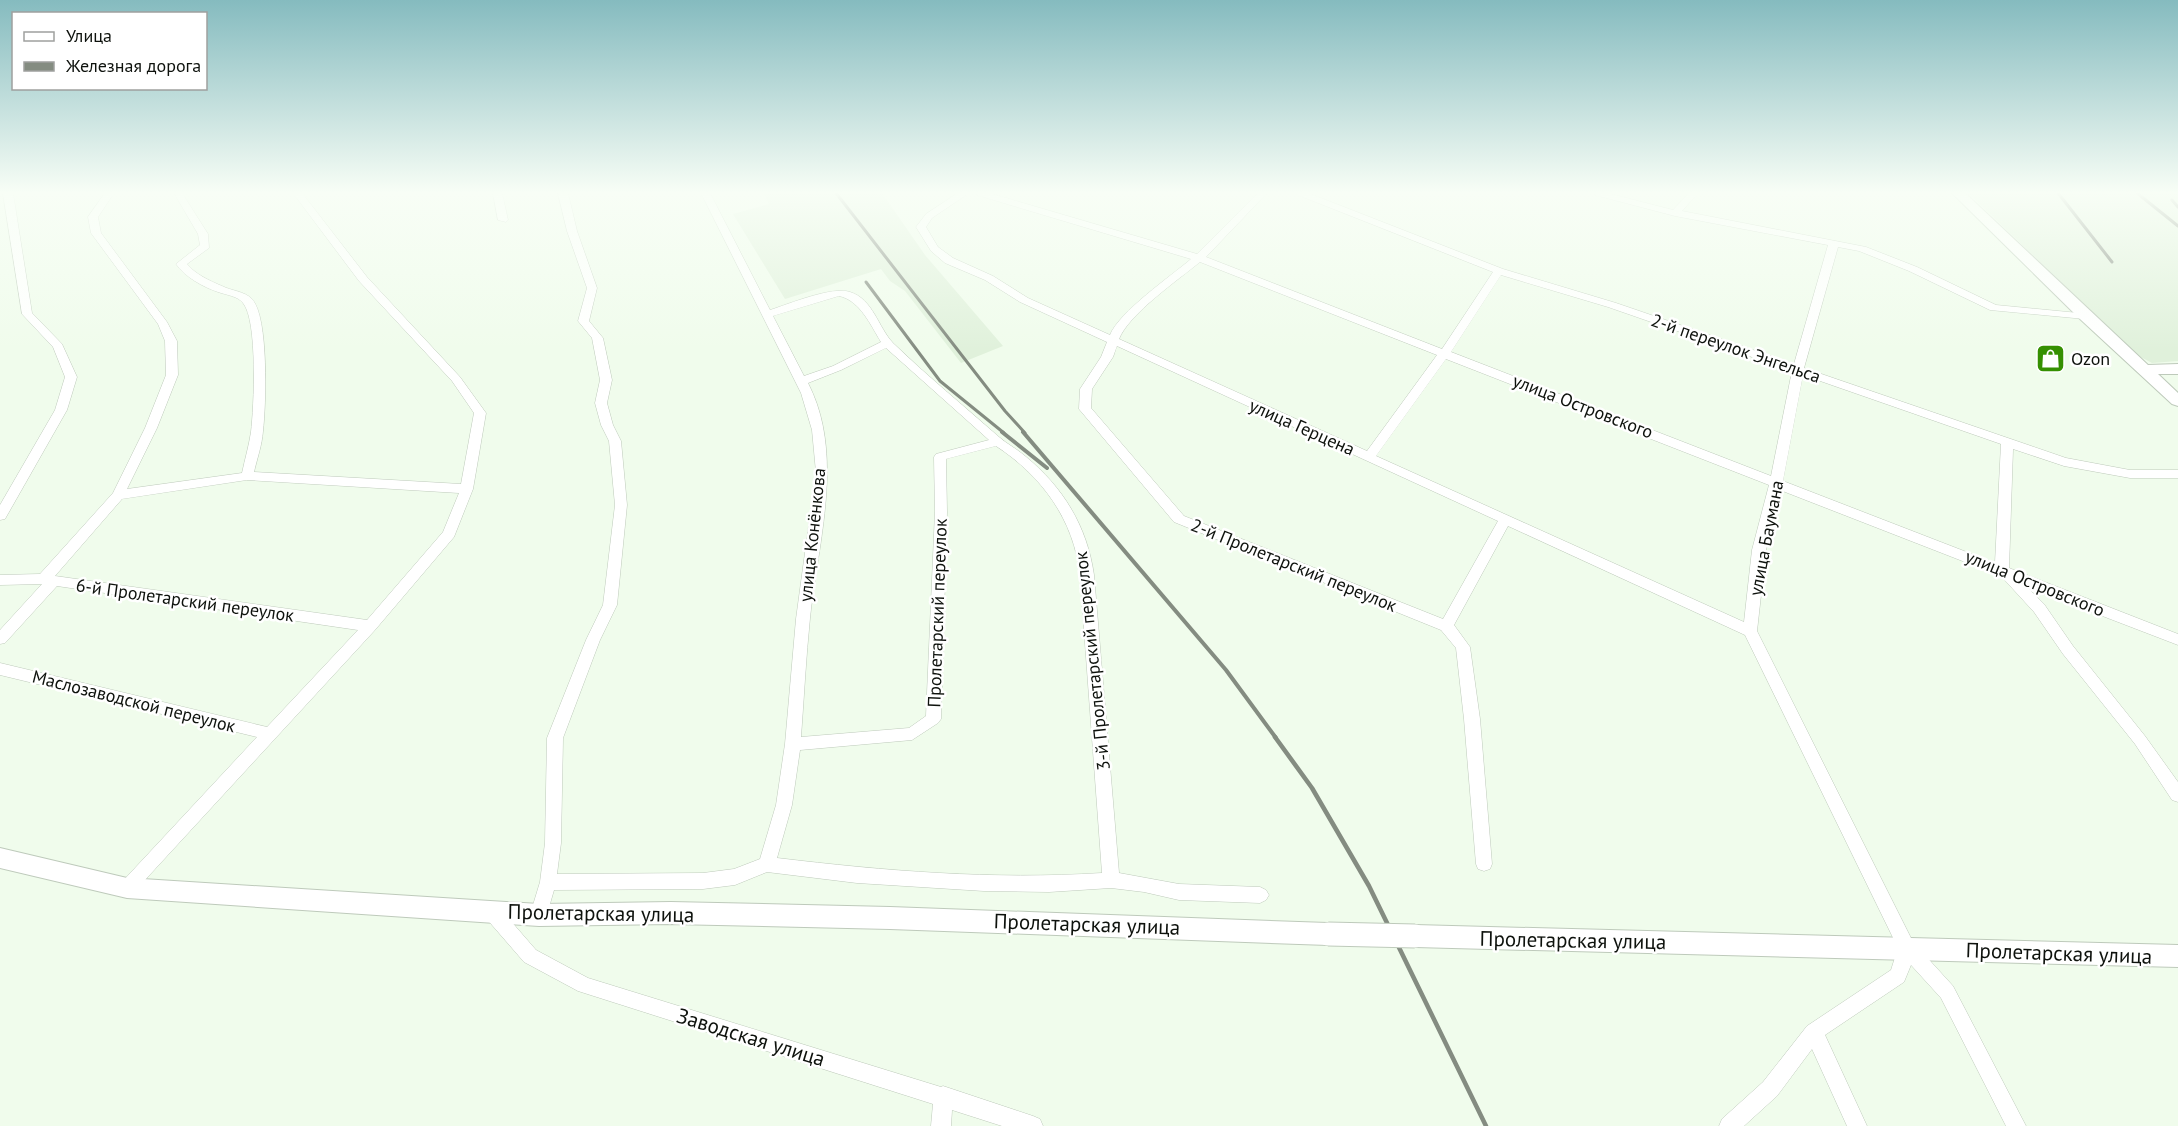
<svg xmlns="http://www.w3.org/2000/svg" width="2178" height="1126" font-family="'PT Sans',sans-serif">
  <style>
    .built { fill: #e0f1db }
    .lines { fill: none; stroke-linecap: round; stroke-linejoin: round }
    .street-casing { stroke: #becabb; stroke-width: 1 }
    .secondary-casing { stroke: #becabb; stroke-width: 2 }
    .street { fill: #fff; fill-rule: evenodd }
    .secondary { fill: #fff; fill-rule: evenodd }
    .rail-far2 { stroke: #848c81; stroke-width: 3 }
    .rail-far1 { stroke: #848c81; stroke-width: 4 }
    .rail { stroke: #848c81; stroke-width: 4.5 }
    .secondary-bridge-casing { stroke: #becabb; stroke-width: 25; stroke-linecap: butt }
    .secondary-bridge { stroke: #fff; stroke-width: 23 }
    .labels { text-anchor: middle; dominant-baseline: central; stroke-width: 5; stroke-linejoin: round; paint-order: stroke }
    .street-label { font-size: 18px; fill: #0e120d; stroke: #fff }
    .poi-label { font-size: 18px; fill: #0e120d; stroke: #fff; text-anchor: start }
    .near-street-label { font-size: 21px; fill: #0e120d; stroke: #fff }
  </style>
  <rect width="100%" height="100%" fill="#f0fcec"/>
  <!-- built -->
  <g class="built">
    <polygon points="764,193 882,193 925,255 1003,346 961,363 905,291 890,281 881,269 785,299 733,214 769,204"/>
    <polygon points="1968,193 2178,193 2178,361 2152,363 2137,355"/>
  </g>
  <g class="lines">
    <defs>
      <g id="street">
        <polygon points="3,193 13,193 32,313 62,344 77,377 67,410 5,519 0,520 0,505 55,410 65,377 53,347 22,314"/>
        <path d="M 105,193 L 114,193 L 98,217 L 101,233 L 167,322 L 177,341 L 178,375 L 157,428 L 127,489 L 242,473 C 245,459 249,445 251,432 C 254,407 258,321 243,303 C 238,296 226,295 218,292 C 203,287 185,277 176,264 L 200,245 L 198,234 L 174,193 L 182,193 L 208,234 L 209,248 L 187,264 C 195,274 210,281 222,286 C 232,291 244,291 252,299 C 269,317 266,406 263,431 C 262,445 257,459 254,472 L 461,484 L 474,413 L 452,381 L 359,281 L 293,193 L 302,193 L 367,277 L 460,377 L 486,413 L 473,489 L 454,537 L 375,630 L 133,893 L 127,896 L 121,893 L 118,888 L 121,883 L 257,737 L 0,675 L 0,663 L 267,727 L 358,630 L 57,586 L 5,643 L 0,644 L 0,630 L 42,584 L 0,585 L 0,575 L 40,574 L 113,493 L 145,428 L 166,375 L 165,341 L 158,324 L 91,233 L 88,217 ZM 247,480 L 459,493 L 443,532 L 367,620 L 55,576 L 122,499 Z"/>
        <polygon points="493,193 502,193 508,220 506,222 498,220"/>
        <path d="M 558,193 L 568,193 L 577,231 L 597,288 L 589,321 L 603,338 L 612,380 L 607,403 L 613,425 L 621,441 L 627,505 L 617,605 L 600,640 L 563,738 L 561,843 L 557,874 L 703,873 L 734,869 L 760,859 L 776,805 L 785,744 L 796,619 L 816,472 L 812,430 L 801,393 L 701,193 L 710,193 L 770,310 C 789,304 832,286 850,292 C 873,299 878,327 893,343 C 927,376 964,406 999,437 C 1007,444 1017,449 1025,456 C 1063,487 1087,526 1094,575 L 1119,873 L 1179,884 L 1260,887 L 1266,890 L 1269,895 L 1266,900 L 1260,903 L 1179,900 L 1144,892 L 1111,888 L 1049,892 L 984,891 L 857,883 L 767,872 L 735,885 L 703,889 L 554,890 L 545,921 L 539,923 L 533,921 L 530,915 L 540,882 L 545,843 L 547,738 L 586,640 L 603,605 L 615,505 L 609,441 L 601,425 L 595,403 L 600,380 L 592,338 L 578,321 L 587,288 L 567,231 ZM 839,296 C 860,300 871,326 881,342 L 833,366 L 804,376 L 773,316 ZM 886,348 L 989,440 L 936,454 L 934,457 L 935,512 L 926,716 L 909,728 L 801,737 C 804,697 806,657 810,618 C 818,541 845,455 808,383 L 841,370 ZM 996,446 C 1042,476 1074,520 1080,575 L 1102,873 C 993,880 885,871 777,858 L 792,805 L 800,750 L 912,740 L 938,723 L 941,719 L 947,512 L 946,459 Z"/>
        <path d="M 958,193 L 969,193 L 932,218 L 926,227 L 938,247 L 953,258 L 993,276 L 1028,298 L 1110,335 C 1119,312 1171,276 1191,259 L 977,195 L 976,193 L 989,193 L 1197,254 L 1258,193 L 1267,193 L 1206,257 L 1442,349 L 1493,272 L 1298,195 L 1297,193 L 1308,193 L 1503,269 L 1616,303 L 1794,364 L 1828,245 L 1675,216 L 1595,195 L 1594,193 L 1607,193 L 1673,210 L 1689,193 L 1698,193 L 1682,211 L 1866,247 L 1917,267 L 1996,305 L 2089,314 L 2090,316 L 2085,319 L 1990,310 L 1909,271 L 1859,251 L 1838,247 L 1804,368 L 2066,458 L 2130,470 L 2178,470 L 2178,478 L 2130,478 L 2064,466 L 2013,449 L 2009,568 L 2178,634 L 2178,645 L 2027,587 L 2044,604 L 2073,646 L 2145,736 L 2178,782 L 2178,802 L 2172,800 L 2135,744 L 2063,654 L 2034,612 L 2001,576 L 1780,490 L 1766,550 L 1757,631 L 1913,942 L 1953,986 L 2026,1126 L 2006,1126 L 1941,998 L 1911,965 L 1904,982 L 1825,1035 L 1867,1126 L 1847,1126 L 1812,1049 L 1777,1096 L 1744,1126 L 1719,1126 L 1722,1119 L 1763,1082 L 1807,1026 L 1891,970 L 1898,948 L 1745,635 L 1508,526 L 1454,625 L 1470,647 L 1480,719 L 1492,864 L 1490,869 L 1484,871 L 1478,869 L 1476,864 L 1464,719 L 1456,648 L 1441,630 L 1174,522 L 1079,409 L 1080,389 L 1101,357 L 1107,342 L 1020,302 L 985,280 L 945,263 L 931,251 L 916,227 L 926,214 ZM 1200,262 L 1437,355 L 1367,451 L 1119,339 C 1129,314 1178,280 1200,262 ZM 1501,275 L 1608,307 L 1792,371 L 1771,476 L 1451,352 ZM 1117,346 L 1498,521 L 1443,619 L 1184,516 L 1091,408 L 1092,389 L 1113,357 ZM 1446,359 L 1769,485 L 1752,550 L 1744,622 L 1376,456 ZM 1803,375 L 2001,444 L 1995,563 L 1783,481 Z"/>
        <polygon points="491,903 497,905 536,950 588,978 941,1087 943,1086 1033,1116 1040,1119 1043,1126 1002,1126 952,1110 951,1126 931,1126 933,1104 578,991 524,962 485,917 482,911 485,905"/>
      </g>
      <g id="secondary">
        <polygon points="1952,193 1965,193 2148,365 2178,364 2178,374 2158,374 2178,393 2178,406 2172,404 2080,319"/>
        <polygon points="0,848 127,878 539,904 671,902 890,907 1328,923 1336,926 1340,934 1336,942 1328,945 890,929 671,924 539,926 127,898 0,868"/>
        <polygon points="1415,925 2178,945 2178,967 1415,947 1407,944 1403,936 1407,928"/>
      </g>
    </defs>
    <!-- street casing -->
    <use href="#street" class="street-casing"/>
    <!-- secondary casing -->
    <use href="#secondary" class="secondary-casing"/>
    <!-- street -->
    <use href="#street" class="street"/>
    <!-- secondary -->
    <use href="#secondary" class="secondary"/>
    <!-- rail-far2 -->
    <g class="rail-far2">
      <polyline points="836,193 1005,411 1025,433"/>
      <polyline points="2058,193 2112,262"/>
      <polyline points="2137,193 2178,226"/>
      <polyline points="2172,200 2178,207"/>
      <polyline points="866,282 940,381 1004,433"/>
    </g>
    <!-- rail-far1 -->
    <g class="rail-far1">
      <polyline points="1002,432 1047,468"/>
      <polyline points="1023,432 1226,670 1276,738"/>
    </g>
    <!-- rail -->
    <polyline class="rail" points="1275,737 1312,788 1369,886 1486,1126"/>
    <defs>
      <polyline id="secondary-bridge" points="1328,934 1415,936"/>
    </defs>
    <!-- secondary-bridge casing -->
    <use href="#secondary-bridge" class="secondary-bridge-casing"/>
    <!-- secondary-bridge -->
    <use href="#secondary-bridge" class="secondary-bridge"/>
  </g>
  <!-- sky -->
  <linearGradient id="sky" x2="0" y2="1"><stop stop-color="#85bbbf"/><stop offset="0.55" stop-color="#f8fef6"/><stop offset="1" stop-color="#f8fef6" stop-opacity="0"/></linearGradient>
  <rect width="2178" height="350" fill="url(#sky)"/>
  <!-- icons -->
  <defs>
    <symbol id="shop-square" viewBox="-11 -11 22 22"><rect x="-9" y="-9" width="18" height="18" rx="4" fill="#359001" stroke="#fff"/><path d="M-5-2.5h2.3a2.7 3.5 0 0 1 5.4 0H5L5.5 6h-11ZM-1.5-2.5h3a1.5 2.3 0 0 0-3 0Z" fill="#fff"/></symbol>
  </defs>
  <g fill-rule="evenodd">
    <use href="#shop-square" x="2034" y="342" width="33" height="33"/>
  </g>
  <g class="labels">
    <!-- street labels -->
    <g class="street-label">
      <text transform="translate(1736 348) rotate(19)">2-й переулок Энгельса</text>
      <text transform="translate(1583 406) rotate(21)">улица Островского</text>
      <text transform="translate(1302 427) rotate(24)">улица Герцена</text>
      <text transform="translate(812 535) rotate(-84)">улица Конёнкова</text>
      <text transform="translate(1766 538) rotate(-79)">улица Баумана</text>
      <text transform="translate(1294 565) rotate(22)">2-й Пролетарский переулок</text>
      <text transform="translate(2035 583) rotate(22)">улица Островского</text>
      <text transform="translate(185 600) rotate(8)">6-й Пролетарский переулок</text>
      <text transform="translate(937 613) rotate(-88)">Пролетарский переулок</text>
      <text transform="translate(1092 661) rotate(-96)">3-й Пролетарский переулок</text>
      <text transform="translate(134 701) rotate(14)">Маслозаводской переулок</text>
    </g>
    <!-- poi labels -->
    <g class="poi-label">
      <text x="2071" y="358">Ozon</text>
    </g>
    <!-- near-street labels -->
    <g class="near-street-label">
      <text transform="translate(601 913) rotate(1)">Пролетарская улица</text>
      <text transform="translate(1087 924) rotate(2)">Пролетарская улица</text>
      <text transform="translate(1573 940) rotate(1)">Пролетарская улица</text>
      <text transform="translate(2059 953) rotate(2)">Пролетарская улица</text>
      <text transform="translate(751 1037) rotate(17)">Заводская улица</text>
    </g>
  </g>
  <!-- legend -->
  <rect x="12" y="12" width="195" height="78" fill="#ffffff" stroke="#9fa09e" stroke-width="1.5"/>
  <rect x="24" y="32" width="30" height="9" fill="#ffffff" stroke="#9fa09e" stroke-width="1.5"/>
  <text x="66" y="42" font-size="18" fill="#0e120d">Улица</text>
  <rect x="24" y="62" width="30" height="9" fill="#848c81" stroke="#9fa09e" stroke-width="1.5"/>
  <text x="66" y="72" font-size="18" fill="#0e120d">Железная дорога</text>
</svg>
